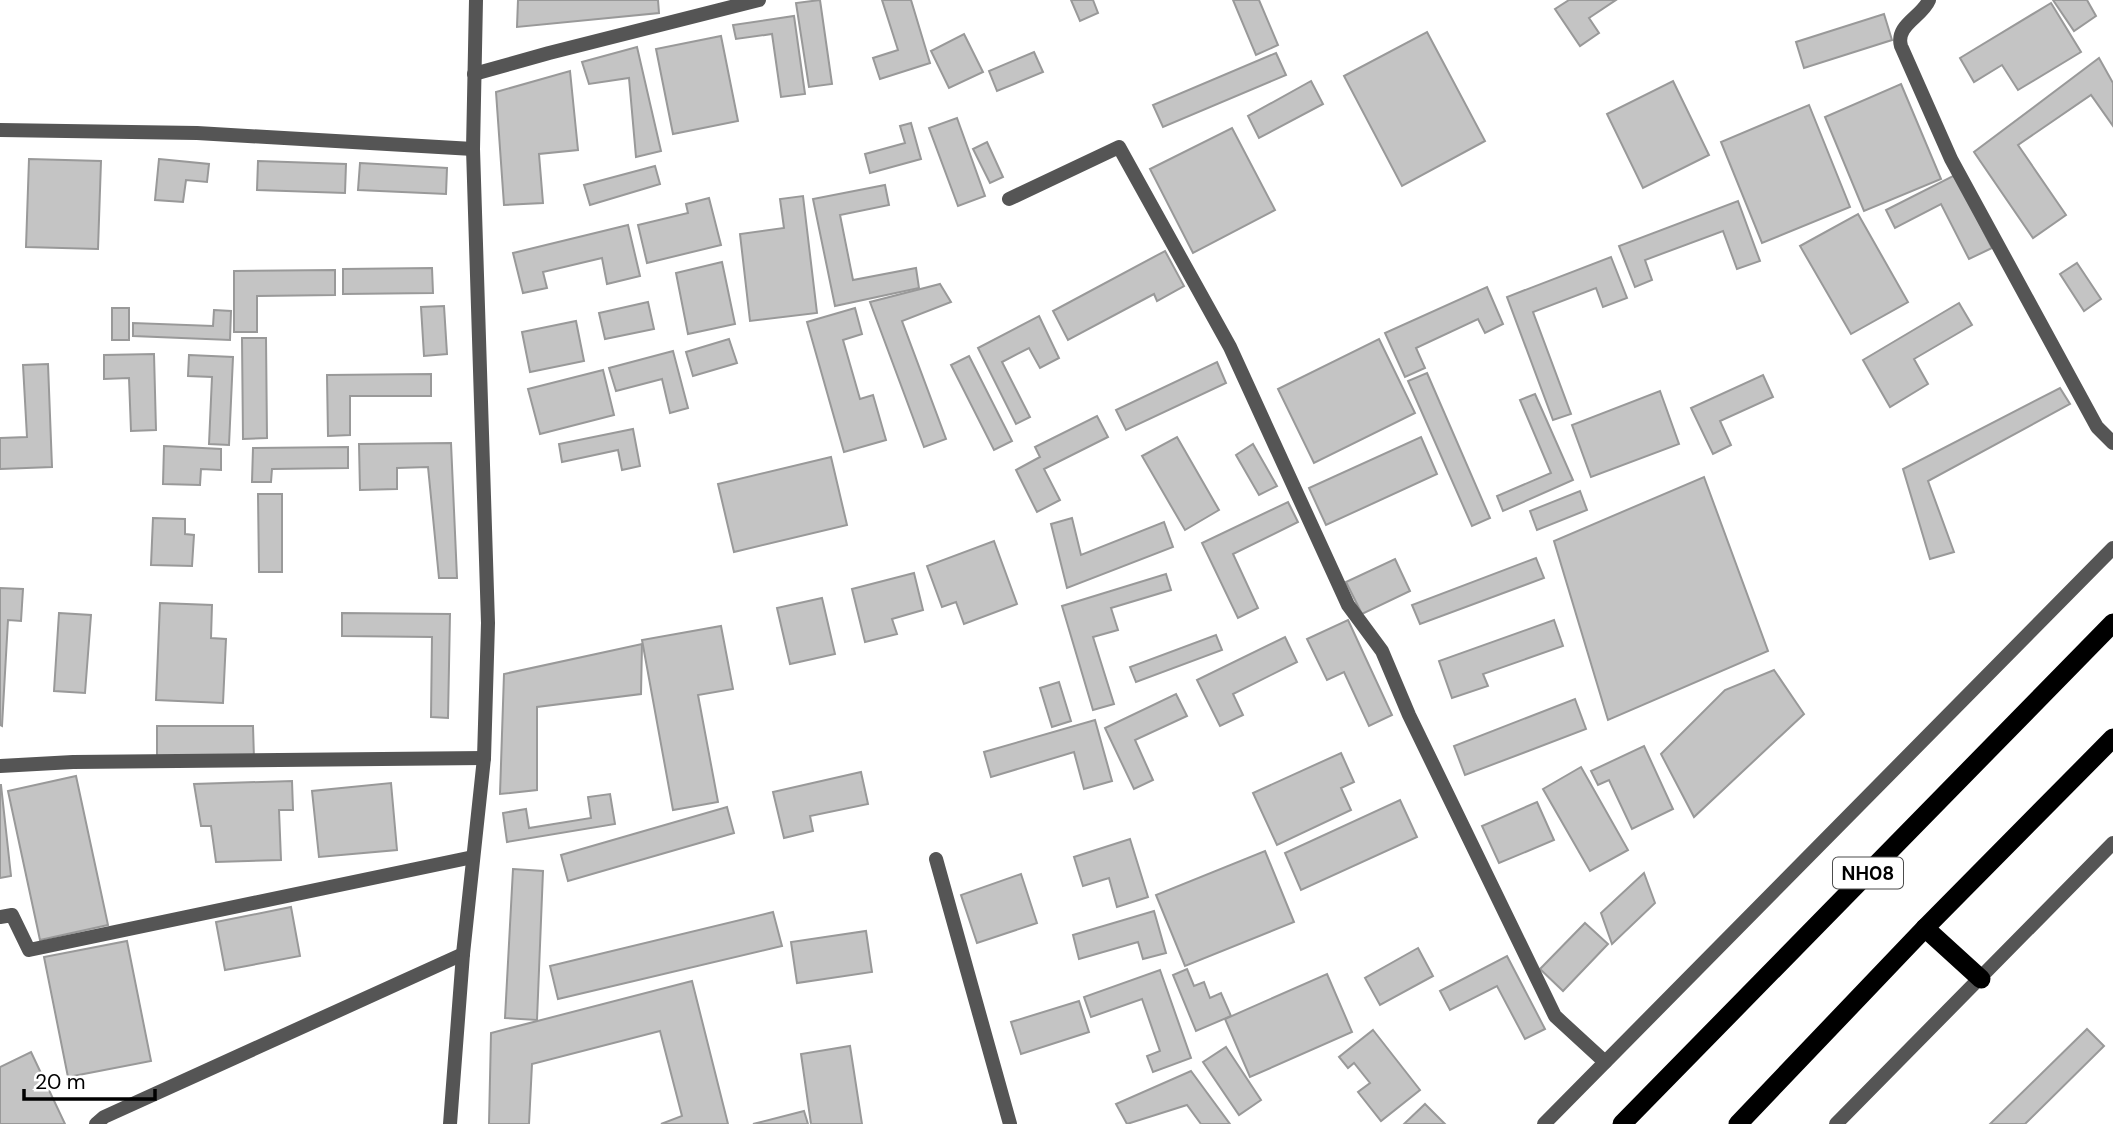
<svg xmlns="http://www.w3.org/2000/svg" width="2113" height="1124" font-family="'DM Sans',sans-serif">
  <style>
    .building { fill: #c4c4c4; stroke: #999; stroke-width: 2 }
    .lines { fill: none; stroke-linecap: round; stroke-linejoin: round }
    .minor { stroke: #555; stroke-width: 14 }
    .tertiary { stroke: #555; stroke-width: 14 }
    .trunk { stroke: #000; stroke-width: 19 }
    .labels { text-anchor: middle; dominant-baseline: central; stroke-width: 7; stroke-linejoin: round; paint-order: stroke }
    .shield { fill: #fff; stroke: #4c4c4c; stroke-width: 2 }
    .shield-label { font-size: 19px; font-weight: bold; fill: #000 }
  </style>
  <rect width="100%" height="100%" fill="#fff"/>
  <!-- building -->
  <g class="building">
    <polygon points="518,0 658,0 659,13 517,27"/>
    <polygon points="820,0 832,84 809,87 796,3"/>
    <polygon points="882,0 911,0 930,63 880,79 873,58 898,50"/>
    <polygon points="1071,0 1093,0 1098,13 1080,21"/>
    <polygon points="1233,0 1259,0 1278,45 1256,55"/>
    <polygon points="1569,0 1616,0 1589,18 1599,33 1580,46 1555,9"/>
    <polygon points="2053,0 2087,0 2096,16 2074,31"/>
    <polygon points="2051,3 2081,52 2018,90 2002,65 1974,82 1960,58"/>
    <polygon points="1884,14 1892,40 1804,68 1796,42"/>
    <polygon points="794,16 805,94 781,97 772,34 736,39 733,25"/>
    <polygon points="1427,32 1485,141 1402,186 1344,76"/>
    <polygon points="964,34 983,72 949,88 931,51"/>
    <polygon points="721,36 738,121 673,134 656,49"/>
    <polygon points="637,47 661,151 636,157 629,78 589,84 582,62"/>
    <polygon points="1034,52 1043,72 997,91 989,71"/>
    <polygon points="1276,53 1286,75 1163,127 1153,105"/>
    <polygon points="2099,58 2113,83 2113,126 2091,95 2018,145 2066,215 2033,238 1974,152"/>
    <polygon points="570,71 578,150 539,154 543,203 504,205 496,92"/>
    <polygon points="1311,81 1323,104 1259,138 1248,116"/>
    <polygon points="1673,81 1709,155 1643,188 1607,114"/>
    <polygon points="1901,84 1941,179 1864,211 1825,117"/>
    <polygon points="1809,105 1850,207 1762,243 1721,142"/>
    <polygon points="957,118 985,196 958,206 929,128"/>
    <polygon points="911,123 921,159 870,173 865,154 905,143 900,126"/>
    <polygon points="1232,128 1275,210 1193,253 1150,169"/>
    <polygon points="987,142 1003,177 990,183 973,149"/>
    <polygon points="29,159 101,161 98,249 26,247"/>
    <polygon points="159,159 209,164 207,182 186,180 183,202 155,200"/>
    <polygon points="258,161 346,164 345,193 257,190"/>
    <polygon points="360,163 447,168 446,194 358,190"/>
    <polygon points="655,166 660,184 590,205 584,185"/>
    <polygon points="1955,175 1992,248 1969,259 1941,204 1895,228 1886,210"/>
    <polygon points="885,185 889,205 840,215 853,280 916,268 919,288 835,306 813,199"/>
    <polygon points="803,196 817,313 750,321 740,234 784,228 780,199"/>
    <polygon points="709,198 721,245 647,263 638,225 688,213 686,204"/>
    <polygon points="1738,201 1760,261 1737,269 1723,231 1645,260 1652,280 1635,287 1619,246"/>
    <polygon points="1858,214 1908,302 1851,334 1800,246"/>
    <polygon points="628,225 640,276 607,284 602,258 543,272 547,288 523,293 513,253"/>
    <polygon points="1165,251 1184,286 1157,301 1154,294 1068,340 1053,311"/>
    <polygon points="1611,257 1627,298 1603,307 1596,288 1533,312 1571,414 1553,420 1507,297"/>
    <polygon points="722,262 735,324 688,334 676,273"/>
    <polygon points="2077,263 2101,299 2084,311 2060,274"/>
    <polygon points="432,268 433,293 343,294 343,269"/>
    <polygon points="335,270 335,295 257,296 257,332 234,332 234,271"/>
    <polygon points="940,284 951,302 902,321 946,439 924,447 870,302"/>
    <polygon points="1487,287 1503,324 1485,333 1478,319 1416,348 1425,368 1405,377 1385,333"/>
    <polygon points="648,302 654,329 605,339 599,313"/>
    <polygon points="1959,303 1972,325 1914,359 1928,384 1890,407 1863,360"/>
    <polygon points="444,306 447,354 424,356 421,307"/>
    <rect x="112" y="308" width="17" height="32"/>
    <polygon points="855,308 862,334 843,340 860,399 873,395 886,440 844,452 807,322"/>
    <polygon points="214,310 231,311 230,340 133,336 133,323 213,326"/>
    <polygon points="1039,316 1059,358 1040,368 1029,348 1002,362 1030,417 1016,424 978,348"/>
    <polygon points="576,321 584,361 530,372 522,332"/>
    <polygon points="242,338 266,338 267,438 243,439"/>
    <polygon points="729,339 737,363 693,376 686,352"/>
    <polygon points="1379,339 1415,413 1314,463 1278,389"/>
    <polygon points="673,351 688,408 670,413 662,379 616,391 609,368"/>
    <polygon points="154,354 156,430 131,431 129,378 104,379 104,355"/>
    <polygon points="189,355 233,357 229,445 209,444 212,377 188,376"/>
    <polygon points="969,356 1012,441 994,450 951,365"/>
    <polygon points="1217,362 1226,383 1126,430 1116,410"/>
    <polygon points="48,364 52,467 0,469 0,438 27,437 23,365"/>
    <polygon points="603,370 614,415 540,434 528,389"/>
    <polygon points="1427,373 1490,518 1472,526 1408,381"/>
    <polygon points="431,374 431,396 350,396 350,435 328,436 327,375"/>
    <polygon points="1763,375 1773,397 1720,421 1731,445 1713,454 1691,408"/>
    <polygon points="2060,388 2070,404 1928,481 1954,552 1930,559 1903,469"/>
    <polygon points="1660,391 1679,444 1591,477 1572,425"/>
    <polygon points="1535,394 1573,480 1503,511 1497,496 1551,473 1520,400"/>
    <polygon points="1097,416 1108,437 1044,469 1060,500 1037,512 1016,470 1040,457 1035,447"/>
    <polygon points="633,429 640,466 622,470 618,450 562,462 559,444"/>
    <polygon points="1177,437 1219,510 1185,530 1142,456"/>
    <polygon points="1421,437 1437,474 1326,525 1309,488"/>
    <polygon points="451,443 457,578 439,578 428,467 397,468 397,489 360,490 359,444"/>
    <polygon points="1253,444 1277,486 1259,495 1236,455"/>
    <polygon points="164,446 221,449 221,470 201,469 200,485 163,484"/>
    <polygon points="348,447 348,468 272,469 271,482 252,482 253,448"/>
    <polygon points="831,457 847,525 734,552 718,484"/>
    <polygon points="1704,477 1768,651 1608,720 1554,541"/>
    <polygon points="1580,491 1587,510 1537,530 1530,511"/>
    <polygon points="258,494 282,494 282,572 259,572"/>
    <polygon points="1288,502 1298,522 1233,554 1258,608 1238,618 1202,543"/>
    <polygon points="153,518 185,519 185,534 194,535 192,566 151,565"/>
    <polygon points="1072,518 1081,555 1164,522 1173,547 1067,588 1051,524"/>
    <polygon points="994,541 1017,604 964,624 956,602 942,607 927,566"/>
    <polygon points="1536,558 1544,578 1420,624 1412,605"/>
    <polygon points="1395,559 1410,591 1362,614 1346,582"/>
    <polygon points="914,573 923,610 892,619 897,634 865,642 852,589"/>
    <polygon points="1166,574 1171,590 1111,608 1118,630 1093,637 1114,704 1093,710 1062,606"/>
    <polygon points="0,588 23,589 21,621 8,620 2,726 0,725"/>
    <polygon points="822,598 835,654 790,664 777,608"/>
    <polygon points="160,603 212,605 211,638 226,639 223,703 156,700"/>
    <polygon points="59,613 91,615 85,693 54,691"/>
    <polygon points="342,613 450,614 448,718 431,717 432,637 342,636"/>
    <polygon points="1348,620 1392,715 1369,726 1344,672 1327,680 1307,639"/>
    <polygon points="1554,620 1563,646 1483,674 1488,686 1452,698 1439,661"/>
    <polygon points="721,626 733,689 698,695 718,802 673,810 642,640"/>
    <polygon points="1216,635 1222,650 1136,682 1130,667"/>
    <polygon points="1285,637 1297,662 1233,694 1243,715 1220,726 1197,680"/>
    <polygon points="642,644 641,694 537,707 537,790 500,794 504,674"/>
    <polygon points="1774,670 1804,714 1694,817 1661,754 1725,690"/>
    <polygon points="1059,682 1071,721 1052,727 1040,688"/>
    <polygon points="1176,694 1187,716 1135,740 1153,780 1134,789 1105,728"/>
    <polygon points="1575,699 1586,729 1465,775 1454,746"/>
    <polygon points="1095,720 1112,781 1084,789 1074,752 991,777 984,752"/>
    <polygon points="157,726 253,726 254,759 157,760"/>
    <polygon points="1644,746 1673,809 1632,829 1609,780 1598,785 1591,771"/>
    <polygon points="1341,753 1354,782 1341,788 1351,810 1277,845 1253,793"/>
    <polygon points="1581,767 1628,850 1590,871 1543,789"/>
    <polygon points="861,772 868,804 810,816 813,831 784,838 773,792"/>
    <polygon points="76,776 108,925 40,940 8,791"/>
    <polygon points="292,781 293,810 279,810 281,860 216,862 211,826 201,826 194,784"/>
    <polygon points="391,783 397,850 319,857 312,791"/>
    <polygon points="1,785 11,876 0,878 0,785"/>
    <polygon points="610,794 615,824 507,842 503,813 526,809 529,828 591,818 588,797"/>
    <polygon points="1400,800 1417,837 1301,890 1285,853"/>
    <polygon points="1537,802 1554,840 1499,863 1482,826"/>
    <polygon points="727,807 734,833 568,881 561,855"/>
    <polygon points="1130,839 1148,897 1117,907 1109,878 1083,886 1074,857"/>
    <polygon points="1265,851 1294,922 1185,966 1156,895"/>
    <polygon points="513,869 543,871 537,1020 505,1018"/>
    <polygon points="1644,873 1655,903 1612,944 1601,913"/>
    <polygon points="1021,874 1037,923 977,943 961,895"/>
    <polygon points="291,907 300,956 225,970 216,922"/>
    <polygon points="1154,911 1166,953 1143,959 1138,942 1079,959 1073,935"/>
    <polygon points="773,912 782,946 558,999 550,966"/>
    <polygon points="1585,923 1608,944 1563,991 1540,969"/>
    <polygon points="866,931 872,972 797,983 791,942"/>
    <polygon points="127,941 151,1061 68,1077 44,957"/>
    <polygon points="1418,948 1433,976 1380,1005 1365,978"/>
    <polygon points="1507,956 1545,1029 1525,1039 1497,986 1450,1010 1440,991"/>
    <polygon points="1187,969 1194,986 1204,982 1210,998 1221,993 1231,1016 1196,1031 1173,975"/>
    <polygon points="1160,970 1191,1058 1153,1072 1147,1056 1160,1051 1142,999 1091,1017 1084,997"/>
    <polygon points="1327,974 1352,1032 1250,1077 1225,1019"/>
    <polygon points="692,981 728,1124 661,1124 682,1116 660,1031 532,1064 529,1124 489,1124 491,1033"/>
    <polygon points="1079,1001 1089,1032 1021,1054 1011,1022"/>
    <polygon points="2087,1029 2104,1046 2025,1124 1990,1124"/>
    <polygon points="1373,1030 1420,1090 1381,1121 1358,1092 1370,1083 1354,1063 1348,1068 1339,1057"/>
    <polygon points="850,1046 862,1124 811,1124 801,1054"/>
    <polygon points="1226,1047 1261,1100 1239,1115 1203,1062"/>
    <polygon points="31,1052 65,1124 0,1124 0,1067"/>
    <polygon points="1191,1071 1230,1124 1201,1124 1187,1105 1127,1124 1116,1104"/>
    <polygon points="1425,1104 1445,1124 1404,1124"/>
    <polygon points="804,1111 808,1124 753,1124"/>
  </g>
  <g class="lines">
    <!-- minor -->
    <g class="minor">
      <path d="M 1929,0 C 1922,17 1895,25 1901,46 L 1951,159 L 2097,427 L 2113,443"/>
      <polyline points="474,74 549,53 759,0"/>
      <polyline points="0,130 197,133 473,149"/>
      <polyline points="1009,199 1119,147 1230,347 1348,605 1382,651 1409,715 1555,1016 1605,1062"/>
      <polyline points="0,766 73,762 484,758"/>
      <polyline points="936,859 1010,1124"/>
      <polyline points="0,917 12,915 29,950 473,857"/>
      <polyline points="96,1124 104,1117 463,954"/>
      <polyline points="1544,1124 2113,548"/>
      <polyline points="1836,1124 2113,843"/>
    </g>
    <!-- tertiary -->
    <polyline class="tertiary" points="450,1124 463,954 484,758 488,623 473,149 476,0"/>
    <!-- trunk -->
    <g class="trunk">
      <polyline points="1925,928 1981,979"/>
      <polyline points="1622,1124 2113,623"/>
      <polyline points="1738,1124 1925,928 2113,738"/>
    </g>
  </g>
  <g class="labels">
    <!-- shield labels -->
    <rect class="shield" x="1833" y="857.5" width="70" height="31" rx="5"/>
    <g class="shield-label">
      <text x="1868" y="873">NH08</text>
    </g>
  </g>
  <!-- scale -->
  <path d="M24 1089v10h131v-10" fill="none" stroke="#000000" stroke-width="3.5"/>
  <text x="35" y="1089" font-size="21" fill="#000000" stroke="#ffffff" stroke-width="5" paint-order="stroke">20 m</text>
</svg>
